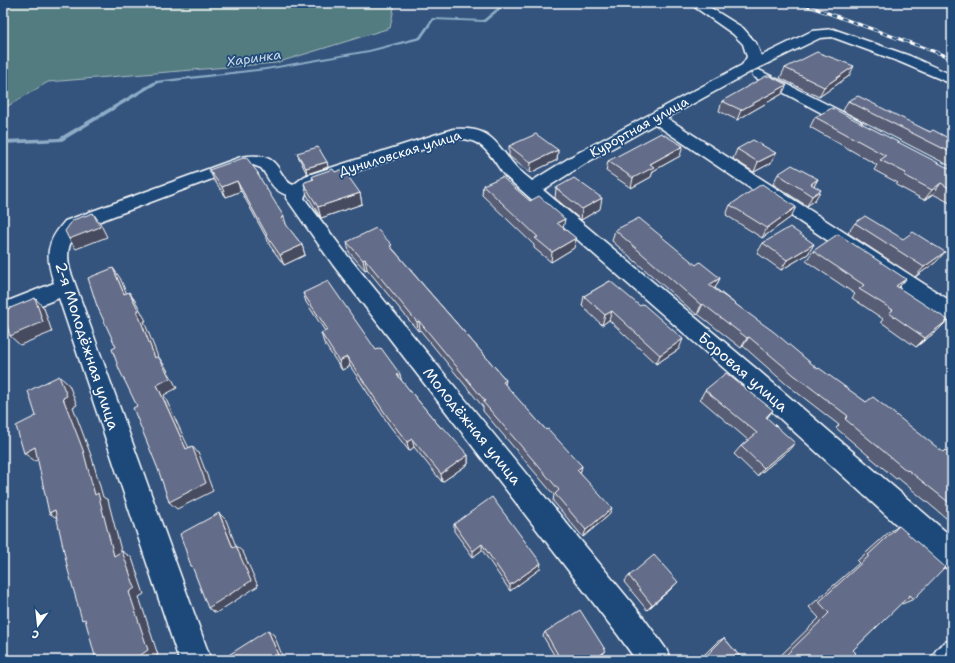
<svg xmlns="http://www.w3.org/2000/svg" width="955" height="663" font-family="'Shantell Sans',sans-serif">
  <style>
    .green { fill: #537b81; stroke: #a9bdc0 }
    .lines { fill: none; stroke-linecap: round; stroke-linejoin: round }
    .stream { fill: #8facc7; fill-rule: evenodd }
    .minor-casing { stroke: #fff; stroke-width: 3 }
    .minor { fill: #1f4a7a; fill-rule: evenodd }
    .rail-casing { stroke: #fff; stroke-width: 3 }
    .rail { stroke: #1f4a7a; stroke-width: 2; stroke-dasharray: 5.5; stroke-linecap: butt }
    .wall { fill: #565d75; stroke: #fff }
    .shaded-wall { fill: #464c5f; stroke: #fff }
    .building { fill: #646c88; stroke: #fff }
    .labels { text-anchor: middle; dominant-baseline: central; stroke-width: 3.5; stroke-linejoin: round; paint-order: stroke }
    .far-water-label { font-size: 13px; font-style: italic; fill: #d0dce8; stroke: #1f4a7a }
    .far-street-label { font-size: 13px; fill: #fff; stroke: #1f4a7a }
    .street-label { font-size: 15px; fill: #fff; stroke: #1f4a7a }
  </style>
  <rect width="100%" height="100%" fill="#34547e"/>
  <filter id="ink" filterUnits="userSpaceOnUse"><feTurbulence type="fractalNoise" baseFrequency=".025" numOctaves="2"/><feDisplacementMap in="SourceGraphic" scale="8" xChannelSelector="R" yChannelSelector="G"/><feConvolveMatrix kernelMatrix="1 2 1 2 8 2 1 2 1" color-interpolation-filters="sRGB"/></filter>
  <g filter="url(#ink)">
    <!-- green -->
    <polygon class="green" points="3,3 395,3 390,28 276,63 48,82 3,109"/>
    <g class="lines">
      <!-- stream -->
      <polygon class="stream" points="497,3 501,3 504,6 485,22 434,20 421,39 369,52 266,70 158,83 62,141 3,144 3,140 59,138 155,81 266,68 369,50 419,37 432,18 483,20 500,6"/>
      <defs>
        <g id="minor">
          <path d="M 689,3 L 703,3 L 743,28 L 756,43 L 761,56 L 812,31 L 833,29 L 910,56 L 952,75 L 952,84 L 900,62 L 832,37 L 820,38 L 752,71 L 667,118 L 952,302 L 952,321 L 944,319 L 655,124 L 586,163 L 543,190 L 759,371 L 952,537 L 952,570 L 942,566 L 743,385 L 504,175 C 490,155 482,137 455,139 L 317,184 L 307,191 L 304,198 L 347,255 L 640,613 L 666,649 L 671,660 L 636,660 L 618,635 L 333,265 L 289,202 L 286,198 L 287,195 C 271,190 270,179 261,168 L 253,165 L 244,167 L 79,229 C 68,242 66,254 70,270 L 211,660 L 179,660 L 59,298 L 3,320 L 3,303 L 54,283 C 45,256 46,242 65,221 L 241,157 C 258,154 272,155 280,171 C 284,177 286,182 293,185 L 305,176 L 453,129 C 492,126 494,142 516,167 C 520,172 527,176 532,181 L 574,155 L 742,65 L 747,57 L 743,44 L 733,34 Z"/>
          <polygon points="759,70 860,121 862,124 860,127 854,129 848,127 754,77 752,74 754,71"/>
          <path d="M 952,639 L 952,660 L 931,660 C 936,648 940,644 952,639 Z"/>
        </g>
      </defs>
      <!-- minor casing -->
      <use href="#minor" class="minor-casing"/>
      <!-- minor -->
      <use href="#minor" class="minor"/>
      <defs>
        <polyline id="rail" points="800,3 952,58"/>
      </defs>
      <!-- rail casing -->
      <use href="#rail" class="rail-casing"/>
      <!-- rail -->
      <use href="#rail" class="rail"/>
    </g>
    <!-- wall -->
    <g class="wall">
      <polygon points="785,68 849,76 819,97 780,78"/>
      <polygon points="782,94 737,120 719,111 722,101"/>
      <polygon points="848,101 952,140 952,167 843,111"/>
      <polygon points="815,117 952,170 952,204 933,194 924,200 896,185 898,183 874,170 877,165 810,127"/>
      <polygon points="509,146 558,150 557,160 530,173 509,156"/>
      <polygon points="737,149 771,163 754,172 733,159"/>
      <polygon points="297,153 327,162 328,167 307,174 299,158"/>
      <polygon points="680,156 653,171 651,177 631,188 606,171 608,161"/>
      <polygon points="209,170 258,173 260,179 286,225 302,245 305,255 284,265 270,246 266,237 241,191 226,197 214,180"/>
      <polygon points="335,172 360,193 362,204 321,218 307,195 304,184 313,179 312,177"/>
      <polygon points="778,174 818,179 814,186 815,200 807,206 773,184"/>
      <polygon points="483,185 530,201 563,228 574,248 551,262 534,248 534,245 482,195"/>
      <polygon points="556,188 600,209 581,220 555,198"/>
      <polygon points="730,205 791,217 762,238 726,215"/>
      <polygon points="855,223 936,262 915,277 848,233"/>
      <polygon points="615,230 696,265 720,278 715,288 818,369 866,402 943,452 945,450 952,455 952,523 898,478 896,479 836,428 839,425 786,384 743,346 741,348 698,314 697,315 612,241"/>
      <polygon points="347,242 393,249 411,270 412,272 506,380 505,385 546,430 582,466 580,473 609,515 583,537 553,501 554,495 483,411 483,407 420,330 418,331 367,269 365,270 349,252"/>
      <polygon points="763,243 814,244 808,254 781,270 757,253"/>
      <polygon points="813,251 906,279 899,287 938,330 916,347 881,322 883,319 852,298 855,294 806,261"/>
      <polygon points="610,281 679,349 656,364 609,320 602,325 582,306 584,296"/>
      <polygon points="303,293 376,350 441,428 468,455 468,464 442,482 414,447 409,451 389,425 350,366 342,370 324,343 321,333 325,331 306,302"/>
      <polygon points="705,390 773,410 767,418 788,451 757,476 734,454 741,446 748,440 700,399"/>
      <polygon points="454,524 540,569 510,591 482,550 473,557 454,531"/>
      <polygon points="899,526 914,599 902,604 901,603 853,650 850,660 776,660 819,618 809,607 859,563 857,561 888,533"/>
      <polygon points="629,576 672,588 647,610 624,582"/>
      <polygon points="545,632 602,655 595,660 557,660 543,636"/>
      <polygon points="724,638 743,660 699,660 717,642"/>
    </g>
    <!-- shaded-wall -->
    <g class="shaded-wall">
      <polygon points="854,66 849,76 819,97 824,87"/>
      <polygon points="787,85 782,94 737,120 741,110"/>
      <polygon points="683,146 680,156 653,171 651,177 631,188 633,178 650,164"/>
      <polygon points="558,150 557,160 530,173 531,163"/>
      <polygon points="776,153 771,163 754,172 758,162"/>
      <polygon points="327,162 328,167 307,174 306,168"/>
      <polygon points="818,179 812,189 811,184"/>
      <polygon points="237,181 241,191 226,197 222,187"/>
      <polygon points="941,183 933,194 924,200 932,190"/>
      <polygon points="821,190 815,200 807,206 812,196"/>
      <polygon points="360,193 362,204 321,218 318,207"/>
      <polygon points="602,198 600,209 581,220 582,209"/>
      <polygon points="796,207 791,217 762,238 767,228"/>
      <polygon points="93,213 100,223 107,237 76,249 69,239"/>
      <polygon points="284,217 287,227 281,218"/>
      <polygon points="565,219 563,229 557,223"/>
      <polygon points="576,238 574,248 551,262 552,252"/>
      <polygon points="814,244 808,254 781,270 787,260"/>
      <polygon points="302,245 305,255 284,265 280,255"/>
      <polygon points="945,252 936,262 915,277 924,267"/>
      <polygon points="365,259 367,269 365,270 363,260"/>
      <polygon points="113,268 120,278 131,304 124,294"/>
      <polygon points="720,278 715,288 705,295 709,285"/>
      <polygon points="906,279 897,289 896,286"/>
      <polygon points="129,292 136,302 146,321 144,321 162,367 155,358"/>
      <polygon points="35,298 44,308 52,332 20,345 10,336"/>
      <polygon points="703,304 698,314 697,315 701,305"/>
      <polygon points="612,311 609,320 602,325 605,315"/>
      <polygon points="948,320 938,330 916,347 925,338"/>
      <polygon points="419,321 420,330 418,331 417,322"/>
      <polygon points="749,337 743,346 741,348 747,338"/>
      <polygon points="683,339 679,349 656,364 660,355"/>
      <polygon points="158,356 165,366 177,388 164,395 193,457 186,449 157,385"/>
      <polygon points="347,357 350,366 342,370 339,361"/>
      <polygon points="400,374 402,383 397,375"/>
      <polygon points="59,376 69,385 77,405 73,407 92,458 103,497 108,500 124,562 114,556 95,495 63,398"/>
      <polygon points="773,410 766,419 766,417"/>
      <polygon points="412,439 414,447 409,451 407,442"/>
      <polygon points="795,443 788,451 757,476 764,468"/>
      <polygon points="192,446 199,454 213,491 177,509 169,502"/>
      <polygon points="35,447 46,455 35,461 24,453"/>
      <polygon points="468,455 468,464 442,482 441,474"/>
      <polygon points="582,466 580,474 577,470"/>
      <polygon points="612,508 609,515 583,537 586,530"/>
      <polygon points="55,510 60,520 49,513"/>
      <polygon points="219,513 226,520 239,554 233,548"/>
      <polygon points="482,544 482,550 473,557 473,551"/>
      <polygon points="236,546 243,552 258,586 216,613 208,608"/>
      <polygon points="122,551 132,558 144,594 139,597 158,655 150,660 133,660 129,592"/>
      <polygon points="541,563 540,569 510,591 510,585"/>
      <polygon points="678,582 672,588 647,610 652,605"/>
      <polygon points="268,630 274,635 284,660 280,660"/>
      <polygon points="606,651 602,655 595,660 593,660"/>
    </g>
    <!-- building -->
    <g class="building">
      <polygon points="817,52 854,66 824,87 785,68"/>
      <polygon points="766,76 770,76 787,85 741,110 722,101"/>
      <polygon points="858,96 930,132 933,130 952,140 952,141 951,142 952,142 952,153 848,101"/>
      <polygon points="832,108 952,170 952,190 941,183 932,190 904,175 906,173 880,160 886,156 815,117"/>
      <polygon points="661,133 683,146 650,164 654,167 633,178 608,161"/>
      <polygon points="536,134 558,150 531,163 509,146"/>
      <polygon points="753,140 776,153 758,162 737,149"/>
      <polygon points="318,147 327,162 306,168 297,153"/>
      <polygon points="246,157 258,173 257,173 284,217 281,218 302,245 280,255 266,235 267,235 237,181 222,187 209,170"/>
      <polygon points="792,165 818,179 811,184 821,190 812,196 778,174"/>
      <polygon points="333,169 335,172 343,169 360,193 318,207 304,184 305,182 314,179 312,177 315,175"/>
      <polygon points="502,177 530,201 539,196 565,219 557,223 576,238 552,252 535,238 538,237 483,185"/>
      <polygon points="574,178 602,198 582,209 556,188"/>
      <polygon points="762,184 796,207 767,228 730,205"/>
      <polygon points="93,213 100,227 69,239 65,231 73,220"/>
      <polygon points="865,216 903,239 913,232 945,252 924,267 855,223"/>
      <polygon points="639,218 696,265 700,262 720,278 709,285 774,332 818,369 819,368 866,402 873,397 943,452 945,450 952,455 952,505 908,470 907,471 845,419 848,416 794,375 749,337 747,338 703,304 701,305 615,230"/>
      <polygon points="790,227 814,244 787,260 763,243"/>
      <polygon points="376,228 392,245 390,246 411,270 410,270 506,380 503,382 546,430 548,429 582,466 577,470 612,508 586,530 555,494 559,490 483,402 485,401 419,321 417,322 365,259 363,260 347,242"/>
      <polygon points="838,234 906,279 896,286 948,320 925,338 889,313 893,310 859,289 864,285 813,251"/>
      <polygon points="113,268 124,294 129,292 139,311 137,311 155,358 158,356 170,378 157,385 186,449 192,446 206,483 169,502 158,469 133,408 137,406 119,369 112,349 116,347 97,306 88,278"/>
      <polygon points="328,281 376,350 381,348 400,374 397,375 441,428 443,427 468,455 441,474 412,439 407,442 387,416 347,357 339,361 321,333 328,330 303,293"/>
      <polygon points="610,281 640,306 643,304 683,339 660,355 612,311 605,315 584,296"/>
      <polygon points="35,298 43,322 10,336 3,311"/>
      <polygon points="726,373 773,410 766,417 795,443 764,468 741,446 757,433 705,390"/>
      <polygon points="59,376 67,396 63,398 83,450 95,495 98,493 114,556 122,551 135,588 129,592 148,650 133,660 96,660 85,619 82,620 68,570 55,510 49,513 35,447 24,453 16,426 36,416 28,391"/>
      <polygon points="492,497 541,563 510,585 482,544 473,551 454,524"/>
      <polygon points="219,513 233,548 236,546 251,581 208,608 192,566 191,566 180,534"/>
      <polygon points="899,526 945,567 914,599 910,595 853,650 856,653 850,660 781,660 829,613 819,602 869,556 868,555"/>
      <polygon points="654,555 678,582 652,605 629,576"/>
      <polygon points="580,610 606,651 593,660 561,660 545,632"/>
      <polygon points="268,630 280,660 229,660 227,656"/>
      <polygon points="724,638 743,660 702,660"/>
    </g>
  </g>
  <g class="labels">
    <!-- far-water labels -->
    <g class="far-water-label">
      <text transform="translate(254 58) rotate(-8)">Харинка</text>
    </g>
    <!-- far-street labels -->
    <g class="far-street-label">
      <text transform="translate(639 127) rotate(-29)">Курортная улица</text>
      <text transform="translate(400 153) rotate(-17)">Дуниловская улица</text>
    </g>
    <!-- street labels -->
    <g class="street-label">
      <text transform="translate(87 346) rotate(72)">2-я Молодёжная улица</text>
      <text transform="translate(743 372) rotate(41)">Боровая улица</text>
      <text transform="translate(472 426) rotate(51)">Молодёжная улица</text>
    </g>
  </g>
  <!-- margin -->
  <rect width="955" height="663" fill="none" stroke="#1f4a7a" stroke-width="16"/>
  <rect x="8" y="8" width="939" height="647" fill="none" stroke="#fff" stroke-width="1.5" filter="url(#ink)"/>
  <!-- north arrow -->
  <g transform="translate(38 625) rotate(195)" stroke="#1f4a7a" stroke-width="3" paint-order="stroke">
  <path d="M0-3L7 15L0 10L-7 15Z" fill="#ffffff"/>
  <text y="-6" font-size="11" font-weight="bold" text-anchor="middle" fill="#ffffff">С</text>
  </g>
</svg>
